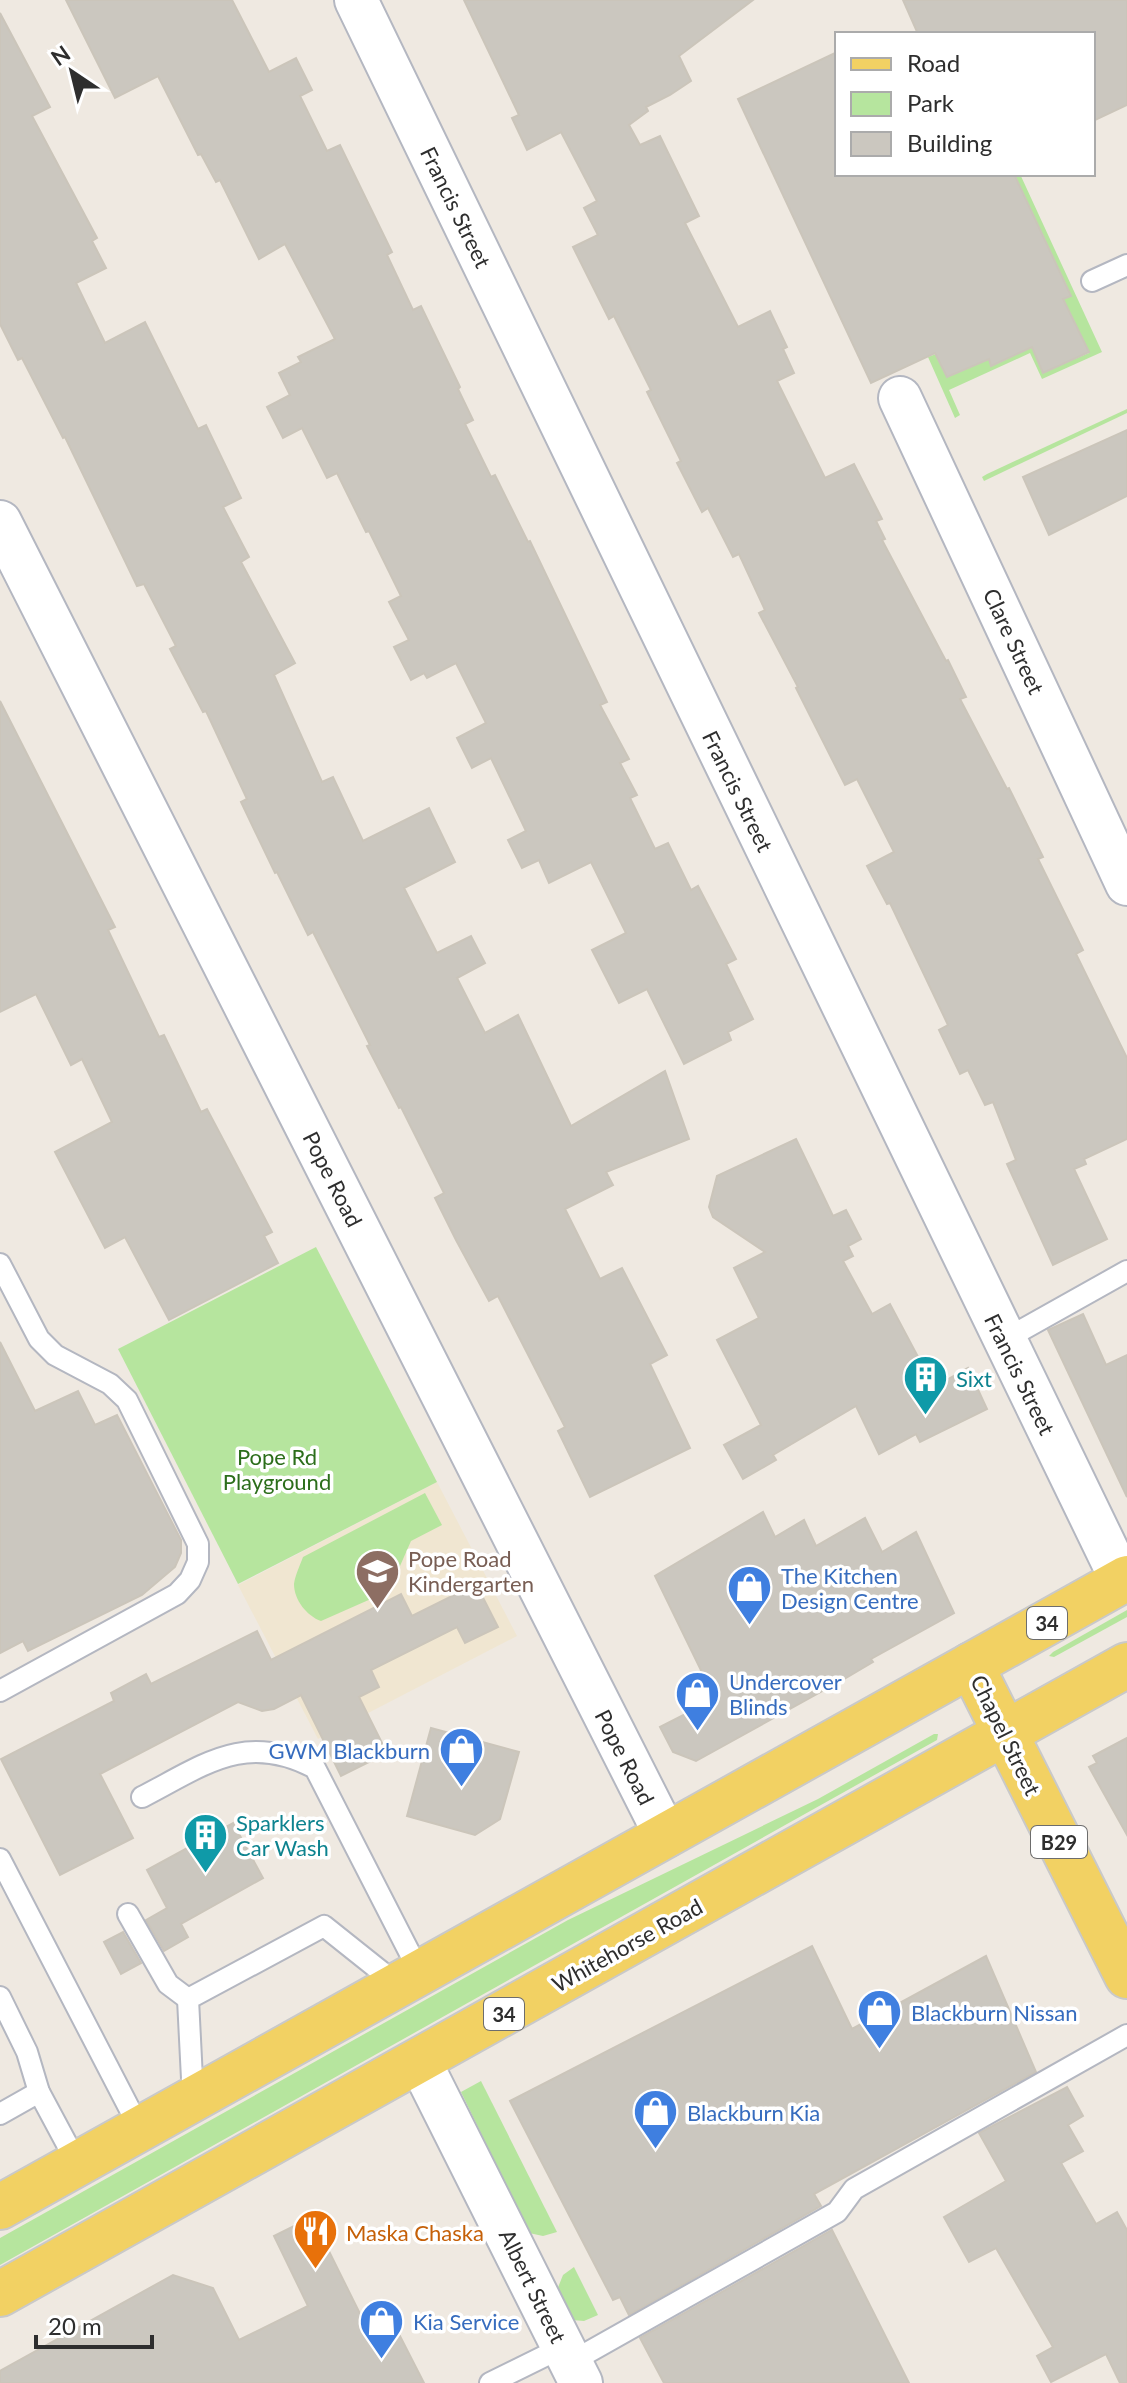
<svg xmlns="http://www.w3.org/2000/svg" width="1127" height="2383" font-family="Lato,sans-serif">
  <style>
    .education { fill: #f0e6d1 }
    .green { fill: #b6e59e }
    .building { fill: #cbc7bf; stroke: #cbc5ba; stroke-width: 2 }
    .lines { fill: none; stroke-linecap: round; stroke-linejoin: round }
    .service-casing { stroke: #b4b7c1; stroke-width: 24 }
    .minor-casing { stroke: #b4b7c1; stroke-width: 46 }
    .primary-casing { stroke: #c9c9c9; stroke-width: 48 }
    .service { stroke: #fff; stroke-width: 20 }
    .minor { stroke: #fff; stroke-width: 42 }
    .primary { stroke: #f2d163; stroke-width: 44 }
    .labels { text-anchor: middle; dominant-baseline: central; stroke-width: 7; stroke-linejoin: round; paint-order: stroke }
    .shield { fill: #fff; stroke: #6d6d6d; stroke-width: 2 }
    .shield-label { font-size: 20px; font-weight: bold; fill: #2e2e2e }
    .street-label { font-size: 22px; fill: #2e2e2e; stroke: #fff }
    .culture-label { font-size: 22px; fill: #0d838f; stroke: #fff; text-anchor: start }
    .park-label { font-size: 22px; fill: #2c6e1b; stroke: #fff }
    .education-label { font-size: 22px; fill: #785e54; stroke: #fff; text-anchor: start }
    .shop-label { font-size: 22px; fill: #366cbe; stroke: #fff; text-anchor: start }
    .food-label { font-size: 22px; fill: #c56008; stroke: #fff; text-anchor: start }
  </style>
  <rect width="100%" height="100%" fill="#efe9e1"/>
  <!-- education -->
  <polygon class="education" points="437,1482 517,1636 318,1739 238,1585"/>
  <!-- green -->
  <g class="green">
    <polygon points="1014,174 1020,174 1102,352 1042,379 1030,353 949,390 960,415 955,418 928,357 936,354 948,377 989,359 992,366 1032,347 1043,372 1089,353 1063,299 1071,295"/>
    <polygon points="1127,409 1127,413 984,481 982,477 987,474"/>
    <polygon points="316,1247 437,1482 238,1584 118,1349"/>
    <path d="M 425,1493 L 442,1525 L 411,1541 L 389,1591 L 321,1621 C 307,1616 294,1600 294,1584 C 295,1576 300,1565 303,1557 Z"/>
    <polygon points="1127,1610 1127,1617 1054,1657 1049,1656 1053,1652"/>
    <polygon points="934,1734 938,1734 937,1740 0,2265 0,2238 568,1920 818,1799"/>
    <polygon points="481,2081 557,2232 543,2236 529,2233 461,2092"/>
    <polygon points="574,2267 598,2315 584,2321 572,2320 557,2290 563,2275"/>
  </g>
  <!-- building -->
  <g class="building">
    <polygon points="66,0 232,0 269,72 296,58 312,90 300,96 327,151 340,145 392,252 387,255 413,310 421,306 460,387 458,389 473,420 465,424 491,477 495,475 528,542 530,541 607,702 600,705 629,759 620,763 637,795 630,798 655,849 668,843 691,890 698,886 736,959 726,964 753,1019 728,1032 731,1040 684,1064 647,989 619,1003 592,950 626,933 591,862 549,883 539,860 522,868 508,840 526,831 491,758 472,768 457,738 486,723 456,663 427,678 424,673 411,680 394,647 409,640 389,602 401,596 369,531 366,532 337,473 327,478 302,428 283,438 267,407 290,395 279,373 301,362 298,357 335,339 285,244 259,259 220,180 216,182 201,154 198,155 158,76 115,98"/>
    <polygon points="464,0 753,0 679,56 691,81 670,95 646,107 648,111 629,125 640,145 660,136 699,216 685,223 738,327 770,311 787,347 783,349 794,373 777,381 825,478 854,464 882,519 876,521 885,539 882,540 946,661 948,660 966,697 960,699 1007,789 1009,788 1043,857 1038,859 1083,950 1076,954 1127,1058 1127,1139 1084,1159 1086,1164 1074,1169 1107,1239 1053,1265 1007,1164 1016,1160 993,1102 985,1105 968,1070 960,1074 939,1030 948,1025 890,903 887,904 867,866 894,852 857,779 845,785 796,688 798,687 759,613 765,610 739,554 733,557 708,508 702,512 677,463 681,461 647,392 651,390 614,316 609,319 573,247 598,235 584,208 597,201 561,132 527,150 512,118 519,115"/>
    <polygon points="903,0 1127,0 1127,105 1093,121 1093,34 918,34"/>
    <polygon points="0,13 50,107 32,116 97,238 92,241 106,268 76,283 105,343 145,322 198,429 206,425 241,498 223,507 249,557 241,562 295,663 274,675 322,782 333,777 363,841 429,808 455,862 404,888 437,953 471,936 485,963 457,978 485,1033 518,1015 571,1126 665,1071 689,1139 606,1172 613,1185 565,1209 600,1279 622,1268 667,1355 650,1364 690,1448 590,1497 558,1431 565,1427 498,1296 489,1301 456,1240 435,1198 444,1193 401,1107 399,1108 367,1046 370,1045 313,932 308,935 277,872 275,873 241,802 247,799 206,711 203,712 170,649 176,646 144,584 137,586 65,437 63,438 22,358 18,360 0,324"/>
    <polygon points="837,52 837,174 1014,174 1071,296 1063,299 1089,352 1043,373 1032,347 991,366 989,359 947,377 935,353 871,383 738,99"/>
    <polygon points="1127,430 1127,496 1049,535 1023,477"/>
    <polygon points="0,701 115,927 108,930 159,1037 164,1035 201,1112 207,1109 272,1232 264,1236 278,1263 169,1320 125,1237 105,1248 55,1152 112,1122 82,1059 71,1065 36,994 0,1012"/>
    <polygon points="796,1139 833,1216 846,1210 861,1239 848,1246 853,1256 843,1261 872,1314 890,1304 934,1387 968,1368 987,1409 920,1442 916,1434 879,1454 856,1406 773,1455 776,1460 743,1479 724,1445 761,1425 717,1340 759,1318 734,1268 765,1252 713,1217 709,1207 717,1176"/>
    <polygon points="1083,1314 1106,1365 1127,1355 1127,1497 1048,1330"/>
    <polygon points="0,1342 35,1411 78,1391 95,1425 117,1415 181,1540 181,1553 175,1567 142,1595 28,1651 23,1641 0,1653"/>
    <polygon points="763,1512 775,1537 804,1520 816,1546 865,1518 882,1552 916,1532 954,1613 871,1659 873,1662 846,1678 696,1761 673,1752 660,1727 715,1699 655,1576"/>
    <polygon points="476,1584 498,1627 465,1643 457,1627 371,1670 379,1687 359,1697 387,1753 341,1776 301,1695 274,1709 262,1711 238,1702 100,1774 133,1838 60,1875 1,1759 114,1701 111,1693 146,1674 151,1684 257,1631 271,1660 401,1594 412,1616"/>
    <polygon points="431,1728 519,1752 500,1819 475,1835 407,1816"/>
    <polygon points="1127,1738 1127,1835 1089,1767 1097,1763 1093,1756"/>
    <polygon points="233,1823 263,1878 181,1924 188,1937 164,1951 146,1920 167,1908 147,1870"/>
    <polygon points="123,1932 141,1963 121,1974 104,1942"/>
    <polygon points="812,1946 852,2029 986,1956 1036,2072 814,2194 821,2206 629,2315 620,2297 613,2300 510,2101"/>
    <polygon points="1067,2087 1083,2116 1068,2125 1083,2151 1061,2163 1096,2224 1117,2212 1127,2230 1127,2383 1120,2383 1106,2354 1051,2382 1037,2356 1053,2347 996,2248 969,2262 944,2217 1006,2181 979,2133"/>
    <polygon points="312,2217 377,2348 400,2336 424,2383 0,2383 0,2371 173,2275 213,2288 239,2340 308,2306 274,2236"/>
    <polygon points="832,2230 909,2383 664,2383 640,2338"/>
  </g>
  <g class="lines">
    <defs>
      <g id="service">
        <polyline points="1092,281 1127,265"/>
        <polyline points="0,1264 39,1339 55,1355 110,1384 127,1400 198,1544 198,1562 190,1580 177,1594 0,1691"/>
        <polyline points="1004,1340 1127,1271"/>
        <path d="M 142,1797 C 204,1765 245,1731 315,1768 L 420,1973"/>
        <polyline points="0,1859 140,2129"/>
        <polyline points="128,1914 168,1984 188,1999"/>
        <polyline points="0,1997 27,2052 39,2092 77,2163"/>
        <polyline points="193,2099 188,1999 324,1926 398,1985"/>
        <polyline points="0,2114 39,2092"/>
        <polyline points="571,2362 837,2212 854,2189 1127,2035"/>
        <polyline points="490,2383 563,2347"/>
      </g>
      <g id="minor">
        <polyline points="356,0 1122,1581"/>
        <polyline points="900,398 1127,884"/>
        <polyline points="0,522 666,1836"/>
        <polyline points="420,2062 581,2383"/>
      </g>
      <g id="primary">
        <polyline points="971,1665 1127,1976"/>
        <polyline points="0,2207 1127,1578"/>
        <polyline points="0,2294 1127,1665"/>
      </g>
    </defs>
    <!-- service casing -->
    <use href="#service" class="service-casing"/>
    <!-- minor casing -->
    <use href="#minor" class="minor-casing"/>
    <!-- primary casing -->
    <use href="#primary" class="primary-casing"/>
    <!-- service -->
    <use href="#service" class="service"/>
    <!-- minor -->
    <use href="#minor" class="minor"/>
    <!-- primary -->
    <use href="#primary" class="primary"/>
  </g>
  <!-- icons -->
  <defs>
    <symbol id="building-pin" viewBox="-11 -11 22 30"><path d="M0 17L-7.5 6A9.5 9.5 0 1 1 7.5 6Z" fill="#0f9aa8" stroke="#fff"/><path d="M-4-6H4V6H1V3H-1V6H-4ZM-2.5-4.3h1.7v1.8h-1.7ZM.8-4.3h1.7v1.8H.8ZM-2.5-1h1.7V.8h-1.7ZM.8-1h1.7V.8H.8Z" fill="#fff"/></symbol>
    <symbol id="school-pin" viewBox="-11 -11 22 30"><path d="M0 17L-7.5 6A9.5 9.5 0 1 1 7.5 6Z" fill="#8d6e63" stroke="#fff"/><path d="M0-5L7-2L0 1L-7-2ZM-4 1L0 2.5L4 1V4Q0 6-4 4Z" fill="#fff"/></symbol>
    <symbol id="shop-pin" viewBox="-11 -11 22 30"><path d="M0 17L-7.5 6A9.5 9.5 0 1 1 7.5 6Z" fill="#3f7fe0" stroke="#fff"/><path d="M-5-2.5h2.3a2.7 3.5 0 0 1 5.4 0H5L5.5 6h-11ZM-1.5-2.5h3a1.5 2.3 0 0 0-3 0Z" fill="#fff"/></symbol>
    <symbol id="restaurant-pin" viewBox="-11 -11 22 30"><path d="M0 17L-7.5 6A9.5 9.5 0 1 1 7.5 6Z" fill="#e8710a" stroke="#fff"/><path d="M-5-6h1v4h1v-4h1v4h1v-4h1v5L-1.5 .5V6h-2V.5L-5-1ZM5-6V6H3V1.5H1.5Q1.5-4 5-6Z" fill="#fff"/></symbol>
  </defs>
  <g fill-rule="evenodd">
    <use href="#building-pin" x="900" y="1352" width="51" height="69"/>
    <use href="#school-pin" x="352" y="1546" width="51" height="69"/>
    <use href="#shop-pin" x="724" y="1562" width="51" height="69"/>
    <use href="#shop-pin" x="672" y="1668" width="51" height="69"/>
    <use href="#shop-pin" x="436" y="1724" width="51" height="69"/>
    <use href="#building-pin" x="180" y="1810" width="51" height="69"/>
    <use href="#shop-pin" x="854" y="1986" width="51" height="69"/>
    <use href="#shop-pin" x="630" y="2086" width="51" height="69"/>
    <use href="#restaurant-pin" x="290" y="2206" width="51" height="69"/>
    <use href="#shop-pin" x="356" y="2296" width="51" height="69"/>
  </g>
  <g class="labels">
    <!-- shield labels -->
    <g class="shield">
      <rect x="1027" y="1607" width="40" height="32" rx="6"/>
      <rect x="1031" y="1826" width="56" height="32" rx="6"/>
      <rect x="484" y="1998" width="40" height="32" rx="6"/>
    </g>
    <g class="shield-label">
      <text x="1047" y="1623">34</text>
      <text x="1059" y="1842">B29</text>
      <text x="504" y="2014">34</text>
    </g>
    <!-- street labels -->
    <g class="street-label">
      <text transform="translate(456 207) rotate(64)">Francis Street</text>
      <text transform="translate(1014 641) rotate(65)">Clare Street</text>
      <text transform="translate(738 791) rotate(64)">Francis Street</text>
      <text transform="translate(333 1179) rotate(63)">Pope Road</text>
      <text transform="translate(1020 1374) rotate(64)">Francis Street</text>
      <text transform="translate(1006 1735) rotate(64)">Chapel Street</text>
      <text transform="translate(625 1757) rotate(63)">Pope Road</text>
      <text transform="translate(627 1945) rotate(-29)">Whitehorse Road</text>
      <text transform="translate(533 2286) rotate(64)">Albert Street</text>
    </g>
    <!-- culture labels -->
    <g class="culture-label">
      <text x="956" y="1378">Sixt</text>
      <text x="236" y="1822">Sparklers<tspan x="236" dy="25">Car Wash</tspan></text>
    </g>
    <!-- park labels -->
    <g class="park-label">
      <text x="277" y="1456">Pope Rd<tspan x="277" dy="25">Playground</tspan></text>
    </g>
    <!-- education labels -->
    <g class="education-label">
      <text x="408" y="1558">Pope Road<tspan x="408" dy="25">Kindergarten</tspan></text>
    </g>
    <!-- shop labels -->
    <g class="shop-label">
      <text x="781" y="1575">The Kitchen<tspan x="781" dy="25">Design Centre</tspan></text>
      <text x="729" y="1681">Undercover<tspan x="729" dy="25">Blinds</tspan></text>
      <text x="430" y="1750" text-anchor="end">GWM Blackburn</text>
      <text x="911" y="2012">Blackburn Nissan</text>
      <text x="687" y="2112">Blackburn Kia</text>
      <text x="413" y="2321">Kia Service</text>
    </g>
    <!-- food labels -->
    <g class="food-label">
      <text x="346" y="2232">Maska Chaska</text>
    </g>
  </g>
  <!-- legend -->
  <rect x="835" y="32" width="260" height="144" fill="#ffffff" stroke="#ababab" stroke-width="2"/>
  <rect x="851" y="58" width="40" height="12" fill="#f2d163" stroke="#ababab" stroke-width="2"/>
  <text x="907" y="72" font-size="24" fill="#2e2e2e">Road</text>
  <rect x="851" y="92" width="40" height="24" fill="#b6e59e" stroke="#ababab" stroke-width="2"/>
  <text x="907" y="112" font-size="24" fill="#2e2e2e">Park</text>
  <rect x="851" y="132" width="40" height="24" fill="#cbc7bf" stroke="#ababab" stroke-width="2"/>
  <text x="907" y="152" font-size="24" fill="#2e2e2e">Building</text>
  <!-- north arrow -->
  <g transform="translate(72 72) rotate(325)" stroke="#ffffff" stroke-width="6" paint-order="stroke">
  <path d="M0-6L14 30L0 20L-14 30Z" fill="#2e2e2e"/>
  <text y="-12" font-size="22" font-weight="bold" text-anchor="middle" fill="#2e2e2e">N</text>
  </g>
  <!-- scale -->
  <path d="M36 2335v12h116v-12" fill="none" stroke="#2e2e2e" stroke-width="4"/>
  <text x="48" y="2335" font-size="24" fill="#2e2e2e" stroke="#ffffff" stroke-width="6" paint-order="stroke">20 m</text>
</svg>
